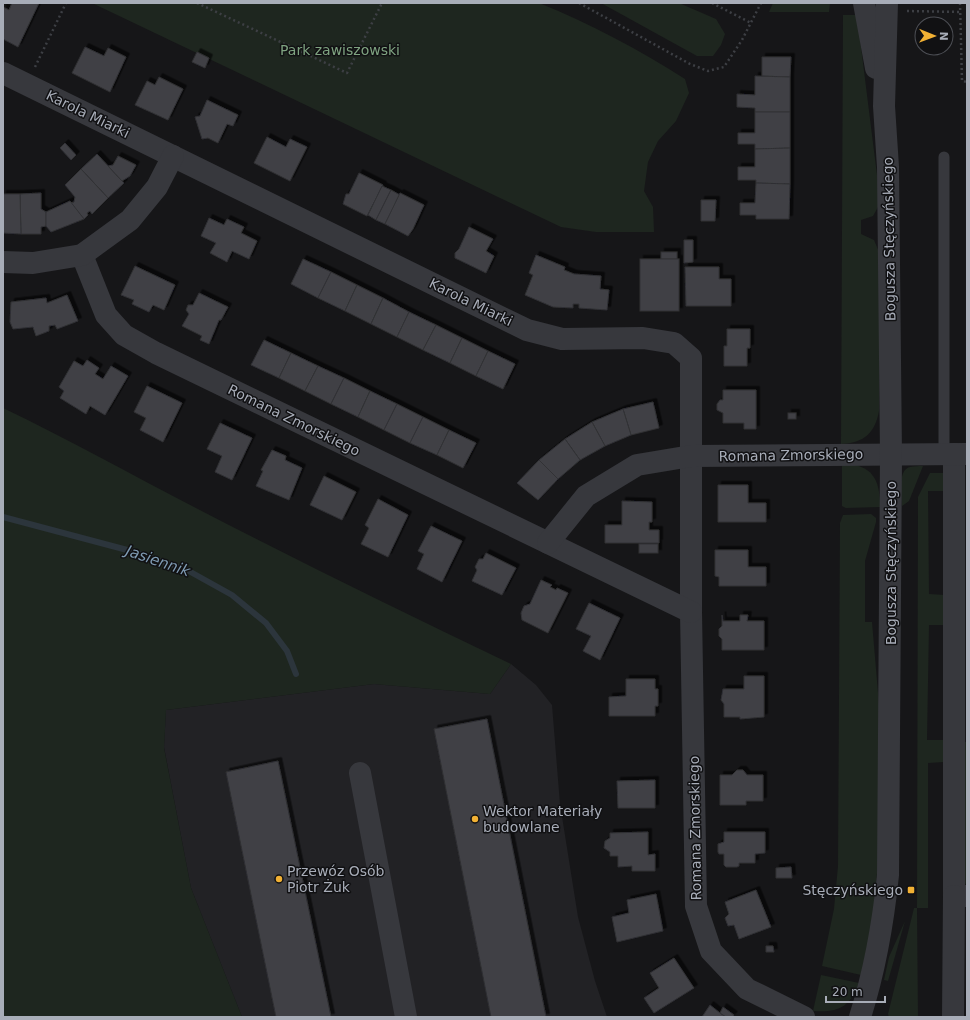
<svg xmlns="http://www.w3.org/2000/svg" width="970" height="1020" font-family="'DejaVu Sans',sans-serif">
  <style>
    .built { fill: #222225 }
    .green { fill: #1e261f }
    .lines { fill: none; stroke-linecap: round; stroke-linejoin: round }
    .stream { stroke: #2c353c; stroke-width: 6 }
    .building { fill: #404145; stroke: #303034; filter: url(#shadow) }
    .path { stroke: #3d3f44; stroke-width: 2.5; stroke-dasharray: 2 3; stroke-linecap: butt }
    .service { stroke: #37383d; stroke-width: 11 }
    .minor { stroke: #37383d; stroke-width: 22 }
    .tertiary { stroke: #37383d; stroke-width: 22 }
    .poi-dot { fill: #f2b134; stroke: #111113; stroke-width: 1.5 }
    .labels { text-anchor: middle; dominant-baseline: central; stroke-width: 3; stroke-linejoin: round; paint-order: stroke }
    .park-label { font-size: 14px; fill: #7fa381; stroke: #111113 }
    .street-label { font-size: 14px; fill: #a8adb8; stroke: #111113 }
    .poi-label { font-size: 14px; fill: #a8adb8; stroke: #111113; text-anchor: start }
    .water-label { font-size: 15px; font-style: italic; fill: #7f9bb3; stroke: #111113 }
  </style>
  <defs>
    <filter id="shadow"><feDropShadow dx="3.5" dy="-3.5" stdDeviation="0" flood-color="#0009"/></filter>
  </defs>
  <rect width="100%" height="100%" fill="#161618"/>
  <!-- built -->
  <polygon class="built" points="511,664 536,685 552,705 560,804 578,917 595,981 607,1017 242,1017 191,888 164,747 166,710 374,684 490,694"/>
  <!-- green -->
  <g class="green">
    <path d="M 92,3 L 539,3 C 589,23 640,50 685,79 L 689,93 L 676,121 L 658,141 L 648,162 L 644,191 L 653,207 L 654,232 L 596,232 L 561,227 Z"/>
    <polygon points="601,3 679,3 716,19 725,34 721,45 713,56 697,56"/>
    <polygon points="773,3 830,3 829,12 769,12"/>
    <path d="M 843,15 L 857,15 L 878,183 L 878,207 L 873,216 L 861,220 L 861,234 L 874,240 L 879,252 L 879,411 C 875,433 864,443 841,444 Z"/>
    <path d="M 3,408 C 68,439 130,474 194,507 C 298,561 404,613 511,664 L 490,694 L 374,684 L 166,710 L 164,748 L 191,888 L 242,1017 L 3,1017 Z"/>
    <path d="M 842,463 C 872,465 880,478 880,507 L 846,508 L 842,506 Z"/>
    <path d="M 923,466 L 909,501 L 902,506 C 902,496 897,470 910,467 C 914,466 919,466 923,466 Z"/>
    <polygon points="930,473 944,473 944,491 928,491 929,594 945,595 944,625 929,625 927,740 944,740 944,762 928,763 928,908 917,908 918,1017 889,1017 888,1014 914,908 917,908 918,497"/>
    <polygon points="871,514 876,518 876,522 865,561 865,622 872,622 880,716 878,863 872,925 861,975 822,966 834,909 838,866 840,523 843,515"/>
    <polygon points="958,742 967,742 967,886 961,878"/>
    <polygon points="905,921 888,981 884,980 889,957"/>
    <path d="M 821,975 L 859,983 C 850,1007 838,1013 813,1011 Z"/>
  </g>
  <g class="lines">
    <!-- stream -->
    <polyline class="stream" points="3,517 131,551 187,570 232,595 266,623 287,651 296,674"/>
  </g>
  <!-- building -->
  <g class="building">
    <polygon points="12,3 39,3 18,47 3,39 3,7 9,10"/>
    <polygon points="85,47 104,56 108,48 126,57 110,92 72,73"/>
    <polygon points="197,52 209,58 205,68 192,62"/>
    <polygon points="762,57 791,57 790,77 762,76"/>
    <polygon points="755,76 790,77 790,112 755,112 755,108 737,107 737,94 755,95"/>
    <polygon points="159,77 183,89 168,120 135,105 147,81 155,85"/>
    <polygon points="207,100 238,115 233,126 227,124 218,143 208,138 202,139 195,117 200,116"/>
    <polygon points="755,112 790,112 790,148 755,149 755,144 738,144 738,133 755,133"/>
    <polygon points="267,137 286,147 290,139 307,147 290,181 254,163"/>
    <polygon points="65,143 76,155 71,160 60,148"/>
    <polygon points="790,148 790,184 756,183 756,180 738,180 738,167 755,167 755,149"/>
    <polygon points="97,154 124,183 108,198 81,169"/>
    <polygon points="118,156 136,165 130,176 122,181 108,166 113,165"/>
    <polygon points="81,169 108,198 92,214 90,211 87,213 88,215 84,219 70,203 74,202 75,197 65,185"/>
    <polygon points="359,173 383,185 367,216 343,204 346,194 349,194"/>
    <polygon points="756,183 790,184 789,219 756,219 756,215 740,215 740,203 755,203"/>
    <polygon points="382,186 391,190 376,220 368,215"/>
    <polygon points="391,190 400,195 385,224 376,220"/>
    <polygon points="41,193 41,209 46,212 46,226 41,227 41,234 21,234 20,194"/>
    <polygon points="400,193 424,205 413,229 408,236 385,224"/>
    <polygon points="3,194 20,194 21,234 3,233"/>
    <polygon points="701,200 716,200 715,221 701,221"/>
    <polygon points="70,201 84,219 51,232 46,226 46,212"/>
    <polygon points="209,218 224,225 227,219 244,227 241,233 257,241 249,259 232,251 227,262 210,253 216,243 201,236"/>
    <polygon points="469,227 493,239 486,251 494,256 486,273 455,258 455,253 459,249"/>
    <polygon points="684,240 693,240 693,262 684,263"/>
    <rect x="661" y="252" width="16" height="7"/>
    <polygon points="536,255 565,267 564,270 574,274 601,276 600,289 609,290 607,310 579,308 579,304 573,304 573,308 553,307 525,295 533,275 529,273"/>
    <polygon points="303,259 331,272 318,298 291,284"/>
    <rect x="640" y="259" width="39" height="52"/>
    <polygon points="135,266 175,285 164,310 153,305 149,312 132,304 134,300 121,295"/>
    <polygon points="685,267 719,267 719,279 731,279 731,306 686,306"/>
    <polygon points="331,272 357,285 345,311 318,298"/>
    <polygon points="357,285 383,298 371,324 345,311"/>
    <polygon points="199,293 228,307 221,320 219,320 209,344 200,340 202,336 182,326 189,314 186,310 188,305 193,305"/>
    <polygon points="67,295 78,321 57,329 55,325 49,326 49,331 36,336 33,327 13,329 10,322 11,302 46,298 47,303"/>
    <polygon points="383,298 409,312 397,337 371,324"/>
    <polygon points="409,312 436,325 423,350 397,337"/>
    <polygon points="436,325 462,338 450,363 423,350"/>
    <polygon points="727,329 750,329 750,348 747,348 747,366 724,366 724,346 727,346"/>
    <polygon points="462,338 488,351 476,376 450,363"/>
    <polygon points="264,340 291,353 279,378 251,365"/>
    <polygon points="488,351 515,364 503,389 476,376"/>
    <polygon points="291,353 318,366 305,391 279,378"/>
    <polygon points="87,360 99,368 95,374 103,379 111,366 128,376 105,415 90,406 86,414 60,398 64,391 59,387 74,361 83,366"/>
    <polygon points="318,366 344,378 331,404 305,391"/>
    <polygon points="344,378 370,391 358,417 331,404"/>
    <polygon points="147,386 182,403 163,442 140,430 146,418 134,412"/>
    <polygon points="723,390 756,390 756,429 744,429 744,423 723,423 723,413 717,410 717,404 720,400 723,400"/>
    <polygon points="370,391 397,404 384,430 358,417"/>
    <polygon points="653,402 659,428 631,435 623,409"/>
    <polygon points="397,404 423,417 410,443 384,430"/>
    <polygon points="623,409 631,435 605,446 592,422"/>
    <rect x="788" y="413" width="8" height="6"/>
    <polygon points="423,417 449,430 437,455 410,443"/>
    <polygon points="592,422 605,446 580,460 565,439"/>
    <polygon points="220,423 252,438 232,480 215,472 222,456 207,449"/>
    <polygon points="449,430 476,443 463,468 437,455"/>
    <polygon points="565,439 580,460 558,479 539,460"/>
    <polygon points="272,450 286,456 285,460 302,468 289,500 256,486 263,471 261,470"/>
    <polygon points="539,460 558,479 538,500 517,483"/>
    <polygon points="324,476 356,492 342,520 310,505"/>
    <polygon points="718,485 748,485 748,503 766,503 766,522 718,522"/>
    <polygon points="378,499 408,515 388,557 361,544 369,528 365,525"/>
    <polygon points="622,501 652,502 652,522 649,522 649,530 659,530 659,543 605,543 605,525 622,525"/>
    <polygon points="431,526 462,541 442,582 417,569 424,554 418,551"/>
    <rect x="639" y="544" width="19" height="9"/>
    <polygon points="715,550 748,550 748,567 766,567 766,586 719,586 719,577 715,576"/>
    <polygon points="486,553 516,568 502,595 472,581 477,570 475,567 479,559 483,559"/>
    <polygon points="541,580 552,585 550,587 556,590 557,588 568,593 548,633 522,620 521,613 524,606 530,604"/>
    <polygon points="589,603 620,618 600,660 583,651 591,636 576,629"/>
    <polygon points="722,615 723,621 740,621 740,615 748,615 747,621 764,621 764,650 722,650 722,639 719,636 719,629 722,626"/>
    <polygon points="744,676 764,676 764,717 740,719 740,717 724,717 724,704 721,700 723,689 744,689"/>
    <polygon points="626,679 655,679 655,689 658,689 658,706 655,706 655,716 609,716 609,697 626,696"/>
    <polygon points="487,719 546,1017 491,1017 434,729"/>
    <polygon points="278,761 331,1017 276,1017 226,772"/>
    <polygon points="737,770 743,770 747,775 763,775 763,801 746,801 746,805 720,805 720,775 732,775"/>
    <polygon points="655,780 655,808 618,808 617,781"/>
    <polygon points="648,832 648,855 655,854 655,871 632,871 632,866 618,867 618,856 610,856 610,852 604,848 605,841 610,838 610,833"/>
    <polygon points="724,832 765,832 765,853 755,854 755,863 739,863 739,866 737,867 726,867 724,865 724,854 719,854 718,852 718,844 724,842"/>
    <polygon points="791,867 792,878 776,878 776,868"/>
    <polygon points="756,890 771,927 739,939 734,925 728,926 725,918 729,914 725,902"/>
    <polygon points="656,894 663,931 617,942 612,917 629,913 627,900"/>
    <polygon points="766,946 773,946 774,952 766,952"/>
    <polygon points="674,958 694,988 654,1013 644,998 659,988 650,973"/>
    <polygon points="710,1005 720,1013 726,1017 702,1017"/>
    <polygon points="723,1007 734,1015 732,1017 726,1017 720,1013"/>
  </g>
  <g class="lines">
    <!-- path -->
    <g class="path">
      <polyline points="197,3 347,73 382,3"/>
      <polyline points="579,3 690,64 708,71 724,67 742,40 761,3"/>
      <polyline points="712,3 751,23"/>
      <polyline points="960,3 962,81 967,82"/>
      <polyline points="907,11 961,12"/>
      <polyline points="35,67 66,3"/>
    </g>
    <!-- service -->
    <polyline class="service" points="944,157 944,454"/>
    <!-- minor -->
    <g class="minor">
      <polyline points="3,73 527,330 562,339 643,338 674,343 691,358 691,612 696,906 711,951 747,989 804,1017"/>
      <polyline points="82,255 106,315 124,335 156,353 691,612"/>
      <polyline points="3,262 33,263 82,255 130,220 157,187 173,156"/>
      <polyline points="954,454 954,896 967,896"/>
      <polyline points="548,543 586,496 637,465 691,456 967,454"/>
      <polyline points="360,773 406,1017"/>
      <polyline points="953,1017 954,896"/>
    </g>
    <!-- tertiary -->
    <g class="tertiary">
      <polyline points="864,3 876,68"/>
      <path d="M 860,1017 C 875,970 883,924 888,875 L 891,455 L 888,167 L 884,106 L 887,3"/>
    </g>
  </g>
  <!-- markers -->
  <g class="poi-dot">
    <circle cx="475" cy="819" r="4"/>
    <circle cx="279" cy="879" r="4"/>
    <rect x="907" y="886" width="8" height="8" rx="2"/>
  </g>
  <g class="labels">
    <!-- park labels -->
    <g class="park-label">
      <text x="340" y="50">Park zawiszowski</text>
    </g>
    <!-- street labels -->
    <g class="street-label">
      <text transform="translate(88 114) rotate(26)">Karola Miarki</text>
      <text transform="translate(889 239) rotate(-91)">Bogusza Stęczyńskiego</text>
      <text transform="translate(471 302) rotate(26)">Karola Miarki</text>
      <text transform="translate(294 420) rotate(26)">Romana Zmorskiego</text>
      <text transform="translate(791 455) rotate(-1)">Romana Zmorskiego</text>
      <text transform="translate(891 563) rotate(-90)">Bogusza Stęczyńskiego</text>
      <text transform="translate(695 828) rotate(-91)">Romana Zmorskiego</text>
    </g>
    <!-- poi labels -->
    <g class="poi-label">
      <text x="483" y="811">Wektor Materiały<tspan x="483" dy="16">budowlane</tspan></text>
      <text x="287" y="871">Przewóz Osób<tspan x="287" dy="16">Piotr Żuk</tspan></text>
      <text x="903" y="890" text-anchor="end">Stęczyńskiego</text>
    </g>
    <!-- water labels -->
    <g class="water-label">
      <text transform="translate(158 561) rotate(19)">Jasiennik</text>
    </g>
  </g>
  <!-- border -->
  <rect width="970" height="1020" fill="none" stroke="#a8adb8" stroke-width="8"/>
  <!-- north arrow -->
  <g transform="translate(934 36) rotate(91)"><circle r="19" fill="#111113" stroke="#4d4f55"/>
  <path d="M0-3L7 15L0 10L-7 15Z" fill="#f2b134"/>
  <text y="-6" font-size="11" font-weight="bold" text-anchor="middle" fill="#a8adb8">N</text>
  </g>
  <!-- scale -->
  <path d="M826 996v6h59v-6" fill="none" stroke="#a8adb8" stroke-width="2"/>
  <text x="832" y="996" font-size="12" fill="#a8adb8" stroke="#111113" stroke-width="3" paint-order="stroke">20 m</text>
</svg>
